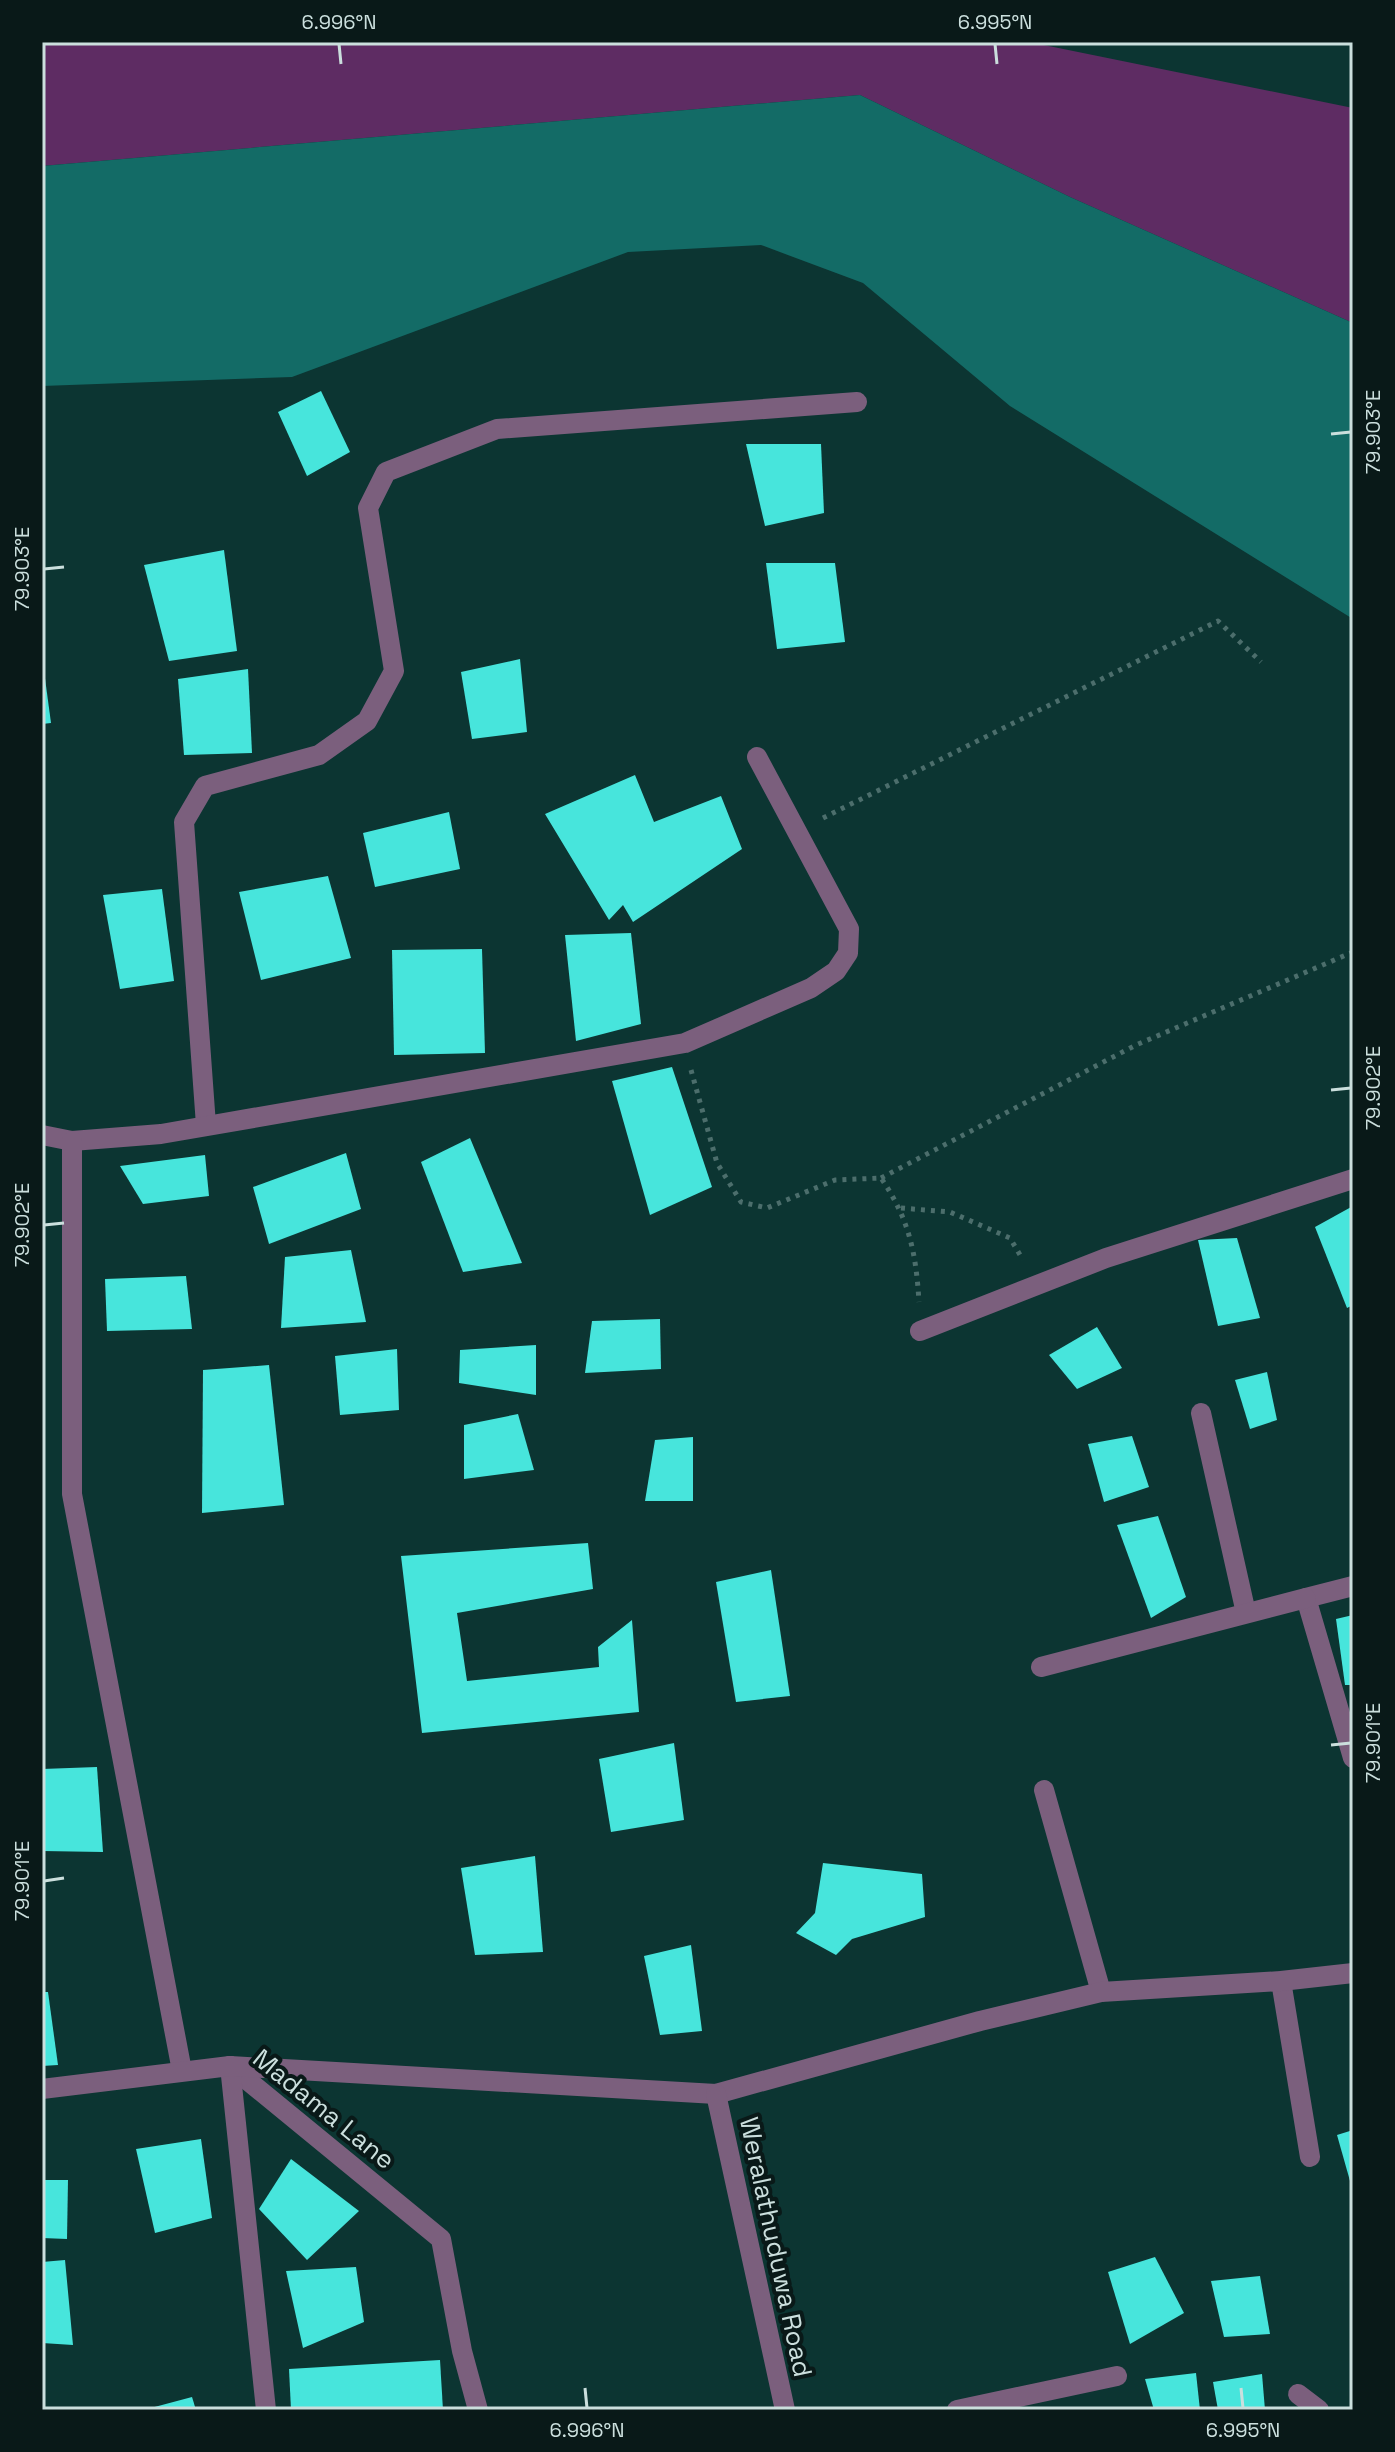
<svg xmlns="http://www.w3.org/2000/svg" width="1395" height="2452" font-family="'Space Grotesk',sans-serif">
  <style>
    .green { fill: #5e2c63 }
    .water { fill: #136b66 }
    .building { fill: #47e5dc }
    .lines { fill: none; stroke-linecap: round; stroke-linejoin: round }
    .path { stroke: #4c6e6c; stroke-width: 5; stroke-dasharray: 4 6; stroke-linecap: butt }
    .minor { stroke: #7b5f7d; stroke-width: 20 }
    .ticks { fill: none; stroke: #cbdfdd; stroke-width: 3 }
    .labels { text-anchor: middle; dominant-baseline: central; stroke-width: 8; stroke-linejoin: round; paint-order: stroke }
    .street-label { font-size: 26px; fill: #cbdfdd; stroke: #091918 }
    .neatline { fill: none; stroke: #cbdfdd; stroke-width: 3 }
    .ticks-label { font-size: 20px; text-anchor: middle; fill: #cbdfdd }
  </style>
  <rect width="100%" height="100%" fill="#0c3532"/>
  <!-- green -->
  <polygon class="green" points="42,42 1029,42 1353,108 1353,323 1070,197 860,95 42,166"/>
  <!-- water -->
  <polygon class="water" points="860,95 1070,197 1353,323 1353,619 1010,406 863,283 761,245 628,252 292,377 42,386 42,166"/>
  <!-- building -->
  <g class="building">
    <polygon points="321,391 350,452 307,476 278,412"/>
    <polygon points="746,444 821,444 824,513 765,526"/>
    <polygon points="224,550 237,651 169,661 144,565"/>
    <polygon points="766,563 835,563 845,642 777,649"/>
    <polygon points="42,656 51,723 42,724"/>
    <polygon points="520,659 527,732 472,739 461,672"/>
    <polygon points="248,669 252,753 184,755 178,679"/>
    <polygon points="635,775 654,822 721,796 742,849 633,922 623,905 609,920 545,814"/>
    <polygon points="449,812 460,869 375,887 363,833"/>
    <polygon points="328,876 351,958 261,980 239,892"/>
    <polygon points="162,889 174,981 120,989 103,895"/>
    <polygon points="631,933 641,1024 576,1041 565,935"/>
    <polygon points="482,949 485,1053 394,1055 392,950"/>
    <polygon points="672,1067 712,1187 650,1215 612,1081"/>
    <polygon points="470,1138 522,1263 463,1272 421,1162"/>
    <polygon points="346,1153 361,1209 269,1244 253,1187"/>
    <polygon points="205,1155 209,1196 143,1204 120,1166"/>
    <polygon points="1353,1206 1353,1305 1347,1308 1315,1227"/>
    <polygon points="1237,1238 1260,1318 1218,1326 1198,1240"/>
    <polygon points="351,1250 366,1322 281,1328 285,1257"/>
    <polygon points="186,1276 192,1329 107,1331 105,1279"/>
    <polygon points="660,1319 661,1369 585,1373 592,1321"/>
    <polygon points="1097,1327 1122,1368 1077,1389 1049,1355"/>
    <polygon points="536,1345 536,1395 459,1383 460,1350"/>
    <polygon points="397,1349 399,1410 340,1415 335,1356"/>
    <polygon points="269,1365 284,1505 202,1513 203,1370"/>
    <polygon points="1267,1372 1277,1420 1250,1429 1235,1380"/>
    <polygon points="518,1414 534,1470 464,1479 464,1425"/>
    <polygon points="1132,1436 1149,1487 1104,1502 1088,1444"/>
    <polygon points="693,1437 693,1501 645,1501 655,1440"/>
    <polygon points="1158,1516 1186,1597 1151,1618 1117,1525"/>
    <polygon points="588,1543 593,1589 457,1613 467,1681 599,1667 598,1647 632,1620 639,1712 422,1733 401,1556"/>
    <polygon points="771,1570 790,1696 736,1702 716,1582"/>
    <polygon points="1353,1615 1353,1685 1345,1685 1336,1619"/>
    <polygon points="674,1743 684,1820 611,1832 599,1759"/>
    <polygon points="97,1767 103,1852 42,1851 42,1769"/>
    <polygon points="535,1856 543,1952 475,1955 461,1868"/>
    <polygon points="823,1863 922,1874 925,1917 852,1939 836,1955 796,1933 815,1913"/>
    <polygon points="691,1945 702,2031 660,2035 644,1956"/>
    <polygon points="42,1992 48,1992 58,2065 42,2066"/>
    <polygon points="1353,2130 1353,2188 1352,2188 1337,2135"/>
    <polygon points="201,2139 212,2218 155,2233 136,2149"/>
    <polygon points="291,2159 359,2211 307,2260 259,2209"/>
    <polygon points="42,2180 68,2180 67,2239 42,2238"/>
    <polygon points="1155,2257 1184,2313 1130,2344 1108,2272"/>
    <polygon points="65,2260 73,2345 42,2343 42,2262"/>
    <polygon points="356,2267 364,2322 303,2348 286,2271"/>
    <polygon points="1260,2276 1270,2334 1224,2337 1211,2281"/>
    <polygon points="440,2360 443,2410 291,2410 289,2369"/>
    <polygon points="1196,2373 1200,2410 1154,2410 1145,2379"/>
    <polygon points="1262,2374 1265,2410 1218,2410 1213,2382"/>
    <polygon points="192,2397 196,2410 147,2410 147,2409"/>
  </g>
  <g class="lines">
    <!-- path -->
    <g class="path">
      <polyline points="823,818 1218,621 1261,662"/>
      <path d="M 691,1070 L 717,1163 L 741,1202 L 767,1208 L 835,1180 L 881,1178 C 909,1219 916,1252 919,1302"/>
      <polyline points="881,1178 1136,1045 1353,952"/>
      <polyline points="901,1208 950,1212 1010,1238 1023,1260"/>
    </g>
    <!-- minor -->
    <g class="minor">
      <polyline points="206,1125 184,822 205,786 319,755 367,721 394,671 368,508 386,472 497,429 857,402"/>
      <polyline points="42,1135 72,1141 161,1134 685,1043 811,988 836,971 848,953 849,929 757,757"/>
      <polyline points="72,1141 72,1494 182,2071"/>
      <polyline points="920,1331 1106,1258 1353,1179"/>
      <polyline points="1201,1413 1246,1613"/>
      <polyline points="1353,1586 1306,1598 1353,1758"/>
      <polyline points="1041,1667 1306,1598"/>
      <polyline points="1044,1790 1101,1992"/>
      <polyline points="1281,1981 1310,2157"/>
      <polyline points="230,2066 441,2239 462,2351 478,2410"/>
      <polyline points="230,2066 266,2410"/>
      <polyline points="42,2089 230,2066 716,2094 980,2021 1101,1992 1281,1981 1353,1973"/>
      <polyline points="716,2094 785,2410"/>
      <polyline points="1298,2394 1319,2410"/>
      <polyline points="957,2410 1117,2376"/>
    </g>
  </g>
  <!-- ticks -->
  <path class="ticks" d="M 339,44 L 341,64M 995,44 L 997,64M 1331,434 L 1351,432M 44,569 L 64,567M 1331,1090 L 1351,1088M 44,1225 L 64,1223M 1331,1745 L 1351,1743M 44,1881 L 64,1878M 585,2388 L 587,2408M 1241,2388 L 1243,2408"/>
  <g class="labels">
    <!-- street labels -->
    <g class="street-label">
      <text transform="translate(324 2109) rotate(39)">Madama Lane</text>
      <text transform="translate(776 2247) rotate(78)">Weralathuduwa Road</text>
    </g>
  </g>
  <!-- border -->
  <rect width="1395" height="2452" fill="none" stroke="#091918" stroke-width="88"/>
  <rect x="44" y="44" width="1307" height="2364" class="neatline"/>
  <g class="ticks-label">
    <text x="339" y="29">6.996°N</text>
    <text x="995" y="29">6.995°N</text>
    <text transform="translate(1373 432) rotate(-90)" y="7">79.903°E</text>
    <text transform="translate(22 569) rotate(-90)" y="7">79.903°E</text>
    <text transform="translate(1373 1088) rotate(-90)" y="7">79.902°E</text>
    <text transform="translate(22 1225) rotate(-90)" y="7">79.902°E</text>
    <text transform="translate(1373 1743) rotate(-90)" y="7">79.901°E</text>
    <text transform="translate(22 1881) rotate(-90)" y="7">79.901°E</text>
    <text x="587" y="2437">6.996°N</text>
    <text x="1243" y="2437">6.995°N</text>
  </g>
</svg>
